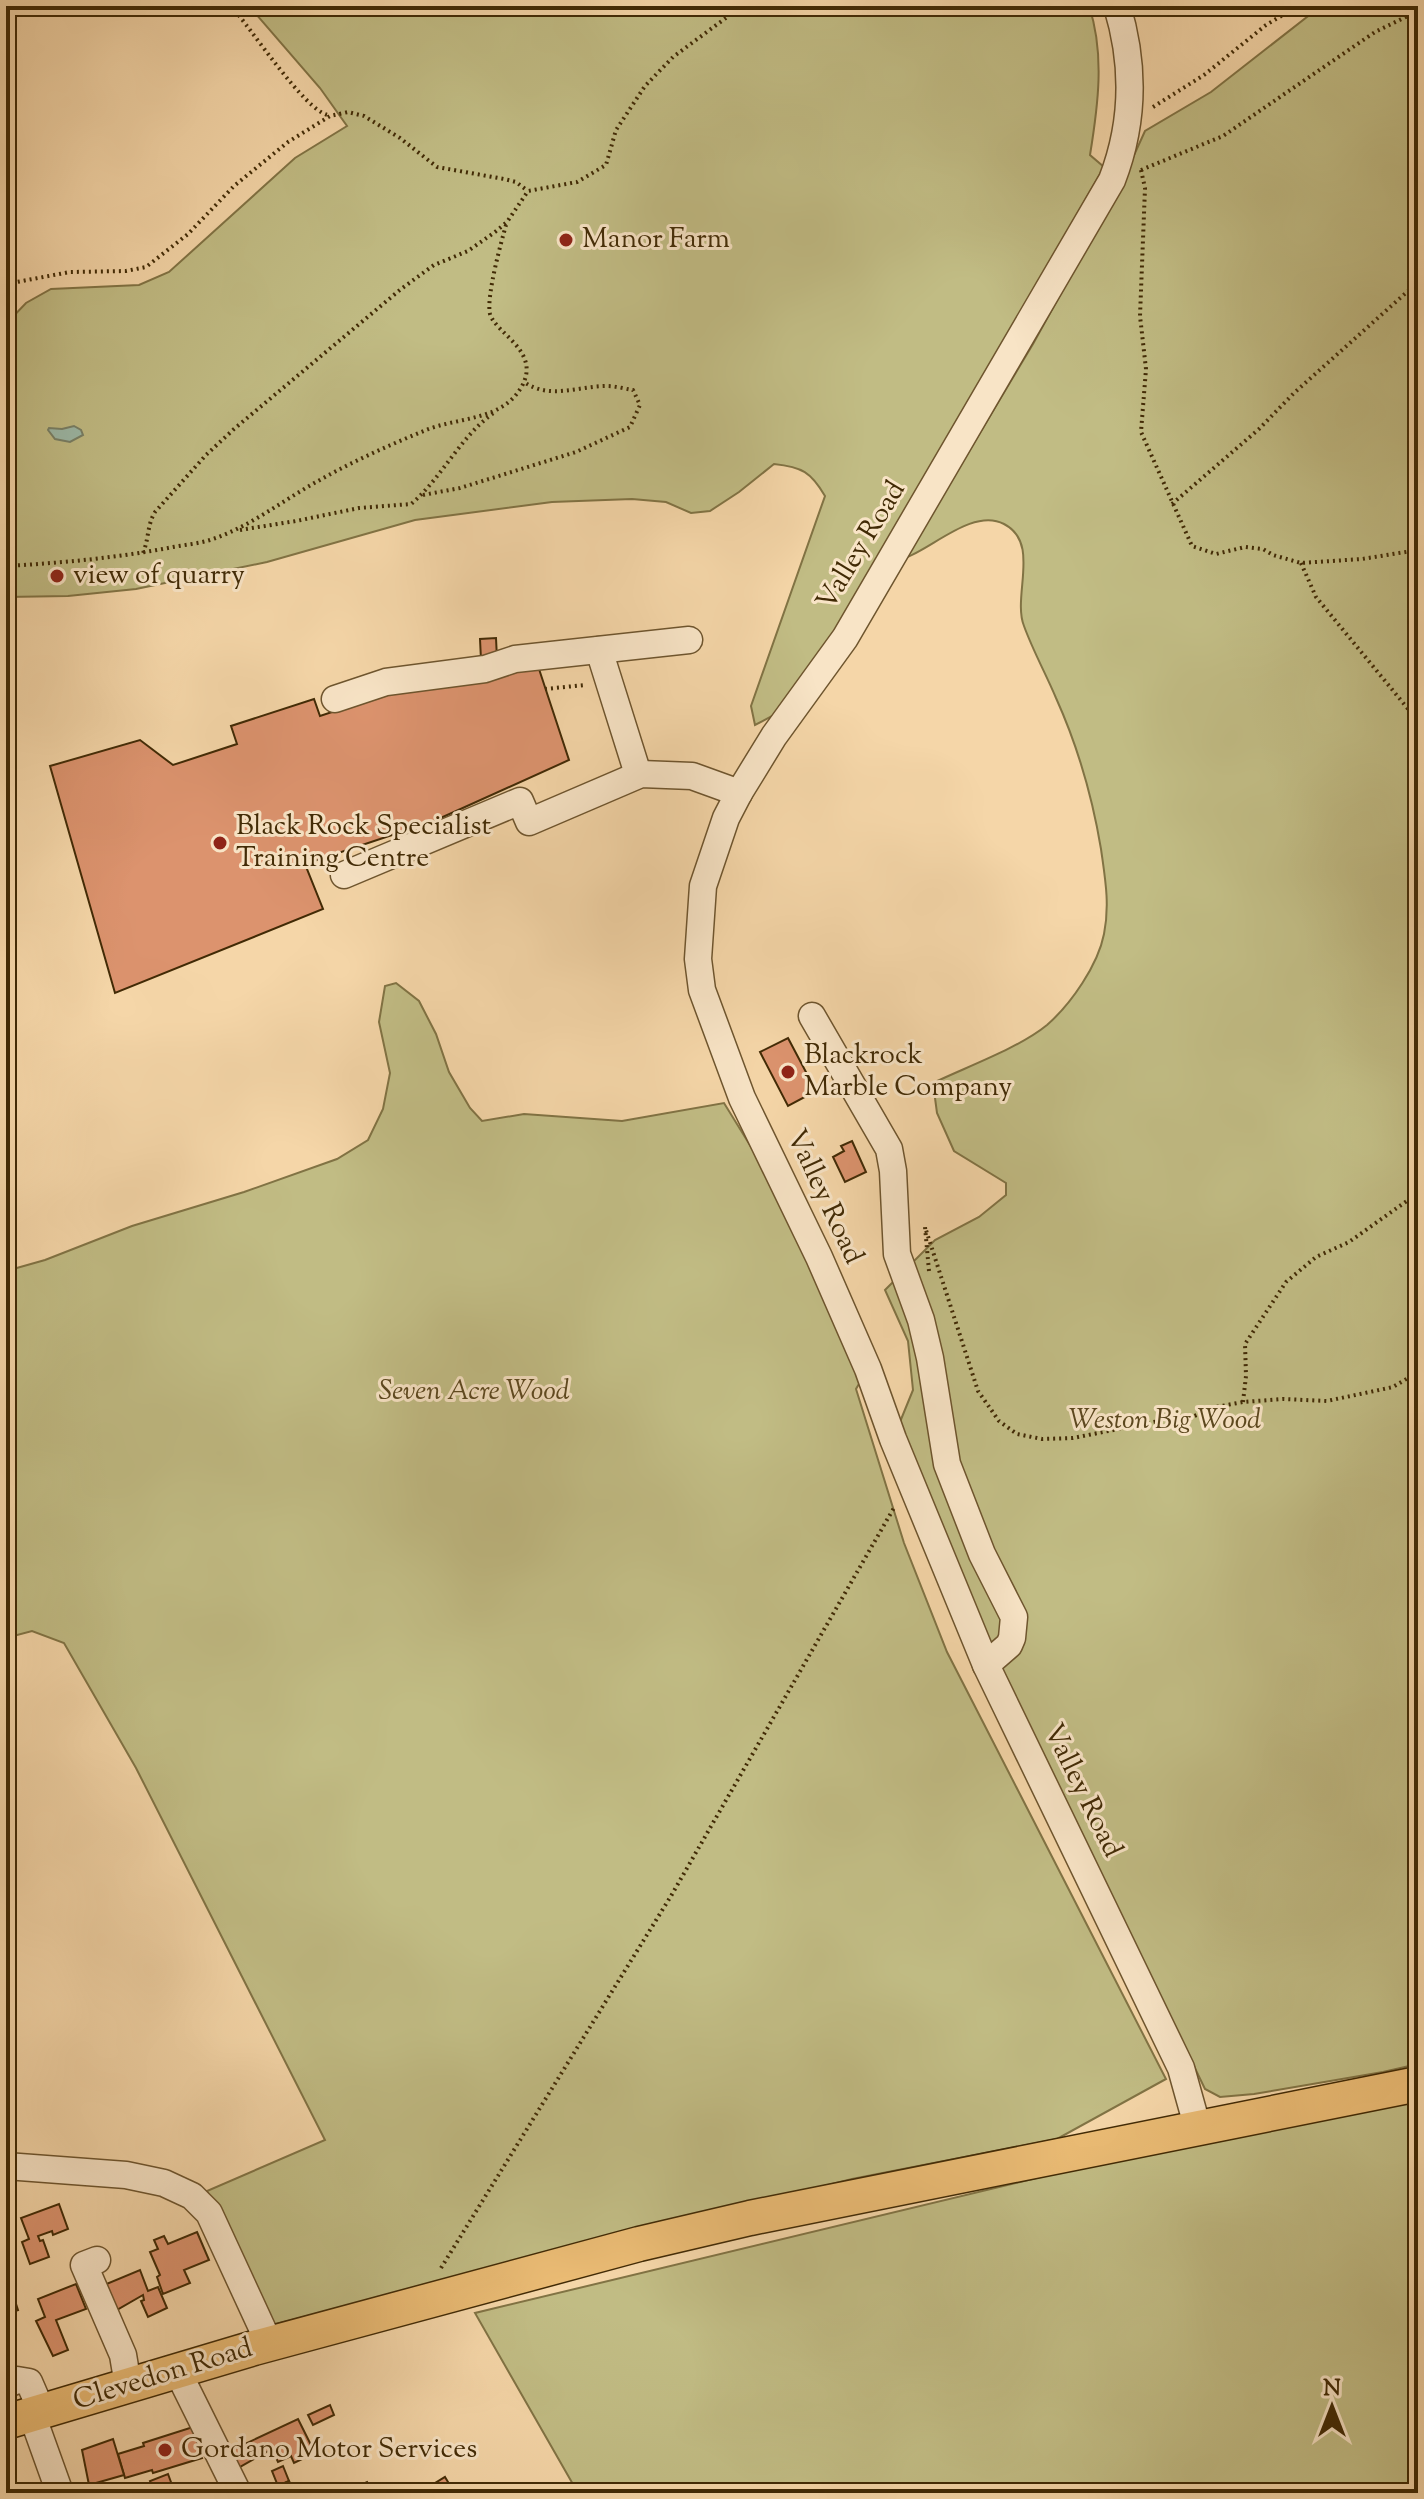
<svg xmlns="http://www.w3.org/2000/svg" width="1424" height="2499" font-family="'Sorts Mill Goudy',serif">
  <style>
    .green { fill: #c1bc84; stroke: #817344; stroke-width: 2 }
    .water { fill: #9cb9a8; stroke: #788067; stroke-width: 2 }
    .building { fill: #dc936e; stroke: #412a05; stroke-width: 2 }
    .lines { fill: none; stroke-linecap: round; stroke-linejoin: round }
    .minor-casing { stroke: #6e552e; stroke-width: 29 }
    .major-casing { stroke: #412a05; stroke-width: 37 }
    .path { stroke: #412a05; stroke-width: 4; stroke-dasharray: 2 4; stroke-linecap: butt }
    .minor { stroke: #f8e4c6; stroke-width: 26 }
    .major { stroke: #eabb74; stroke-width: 34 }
    .poi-dot { fill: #8f2418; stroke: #f8e4c6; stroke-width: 3 }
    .labels { text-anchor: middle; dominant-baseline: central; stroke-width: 6; stroke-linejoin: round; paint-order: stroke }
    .poi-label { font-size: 28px; fill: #412a05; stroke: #f8e4c6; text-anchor: start }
    .street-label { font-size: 28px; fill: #412a05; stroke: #f8e4c6 }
    .park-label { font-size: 28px; font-style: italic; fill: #5b471e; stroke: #f8e4c6 }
  </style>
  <rect width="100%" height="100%" fill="#f5d6a8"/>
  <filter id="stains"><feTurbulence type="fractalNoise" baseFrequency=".0025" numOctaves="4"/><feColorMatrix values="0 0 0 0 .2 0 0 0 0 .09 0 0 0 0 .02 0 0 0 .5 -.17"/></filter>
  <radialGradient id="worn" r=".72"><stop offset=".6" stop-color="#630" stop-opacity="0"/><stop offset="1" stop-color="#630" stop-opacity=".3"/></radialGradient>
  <!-- green -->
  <g class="green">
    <path d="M 249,6 L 1089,6 C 1105,54 1098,106 1090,155 L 1104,167 L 858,599 L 776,714 L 755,725 L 751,706 L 825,496 C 811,472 802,467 774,464 L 739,492 L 710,511 L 691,513 L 666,502 L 632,499 L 552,502 L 415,520 L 267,562 L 136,589 L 68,596 L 6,597 L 6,324 L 26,303 L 51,289 L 139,285 L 169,272 L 295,158 L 347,126 L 320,88 Z"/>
    <path d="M 1321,6 L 1418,6 L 1418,2064 L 1383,2072 L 1254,2094 L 1220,2097 L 1205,2089 L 1042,1751 L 986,1665 L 893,1439 L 913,1390 L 908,1341 L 885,1290 L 935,1240 L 979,1217 L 1006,1195 L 1006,1183 L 954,1151 L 937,1113 L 933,1083 C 966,1067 1019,1048 1047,1025 C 1071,1004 1098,965 1104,934 C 1110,904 1105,878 1101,849 C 1092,795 1079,749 1056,698 C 1046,674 1033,651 1024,626 C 1012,596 1041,543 1004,524 C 973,508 933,548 905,558 L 1033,344 L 1120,186 L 1145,131 L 1211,92 Z"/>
    <polygon points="396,983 419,1001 436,1034 449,1072 470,1108 482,1121 524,1114 622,1121 724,1103 819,1257 868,1369 856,1389 904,1543 947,1652 1166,2079 1057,2139 852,2179 272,2325 207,2191 325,2140 136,1768 64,1643 32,1631 6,1638 6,1271 45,1260 132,1226 244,1192 337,1159 368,1140 383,1109 390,1073 379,1022 385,986"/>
    <polygon points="1418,2097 1418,2493 578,2493 475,2313 1078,2168"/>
  </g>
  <!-- water -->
  <polygon class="water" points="74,426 81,430 83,435 70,442 55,439 48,430 49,428 62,429"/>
  <!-- building -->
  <g class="building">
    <polygon points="496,638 497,659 481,660 480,639"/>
    <polygon points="539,669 569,760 434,821 305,864 323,909 115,993 50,766 140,740 173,765 237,744 231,726 314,699 320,716 399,690 397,685"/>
    <polygon points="788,1038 816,1091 788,1106 760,1052"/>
    <polygon points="852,1141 866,1172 845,1182 833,1157 844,1151 841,1146"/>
    <polygon points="59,2204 68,2229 53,2235 52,2231 38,2236 40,2241 43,2240 49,2257 30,2264 22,2242 29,2239 21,2218"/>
    <polygon points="197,2232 209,2260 184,2270 190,2283 163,2294 157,2277 160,2275 150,2252 158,2249 154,2240 164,2236 168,2244"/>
    <polygon points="140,2270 148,2291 158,2287 167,2308 148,2317 141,2301 144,2300 143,2295 115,2311 104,2285"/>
    <polygon points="6,2273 18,2310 6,2314"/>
    <polygon points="76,2284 86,2309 56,2320 68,2350 53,2356 36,2321 45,2317 38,2299"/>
    <polygon points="330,2405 334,2415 313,2425 308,2415"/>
    <polygon points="298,2419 315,2453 294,2463 291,2456 278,2462 272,2449 238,2468 230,2451"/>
    <polygon points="193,2427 202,2458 153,2473 152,2470 125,2478 118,2454 144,2446 143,2443"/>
    <polygon points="113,2439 124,2475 89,2485 82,2450"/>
    <polygon points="283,2466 289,2481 278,2486 272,2471"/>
    <polygon points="168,2474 175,2493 154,2493 150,2481"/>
    <polygon points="445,2477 454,2492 419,2493"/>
    <polygon points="289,2481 294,2493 270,2493 268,2490"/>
    <polygon points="367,2482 372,2493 344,2493"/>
  </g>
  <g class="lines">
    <defs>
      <g id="minor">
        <path d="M 1117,6 C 1135,65 1134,123 1112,180 L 845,638 L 774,736 L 739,793 L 726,818 L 703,886 L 698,959 L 702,990 L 742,1098 L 819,1257 L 868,1369 L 893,1439 L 986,1665 L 1181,2068 L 1198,2129"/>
        <polyline points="599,650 638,774"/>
        <polyline points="335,699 386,682 485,669 515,659 689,640"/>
        <polyline points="344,875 520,801 529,822 641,774 692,776 739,793"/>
        <polyline points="812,1016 889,1149 893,1171 897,1254 921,1320 930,1358 947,1464 982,1554 1014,1617 1012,1638 1009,1645 986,1665"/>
        <polyline points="6,2166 126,2175 164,2183 192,2196 209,2213 269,2343"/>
        <polyline points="97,2260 84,2265 123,2355 128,2385"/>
        <polyline points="177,2370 238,2493"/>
        <polyline points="6,2385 17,2380 29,2382 42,2412"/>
        <polyline points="32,2415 60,2493"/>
      </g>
      <polyline id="major" points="6,2422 254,2348 639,2244 750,2218 1418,2084"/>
    </defs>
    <!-- minor casing -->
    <use href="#minor" class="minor-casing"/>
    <!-- major casing -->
    <use href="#major" class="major-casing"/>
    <!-- path -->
    <g class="path">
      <path d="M 231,6 C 251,28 305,111 328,115"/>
      <polyline points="1153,107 1204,75 1266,25 1298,6"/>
      <polyline points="1141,170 1145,188 1140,316 1146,369 1141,432 1192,546 1216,554 1245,547 1263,549 1273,555 1301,563 1362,559 1418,550"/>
      <polyline points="1141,170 1223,136 1375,32 1418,11"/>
      <polyline points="6,284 70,272 126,271 146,267 188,234 234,186 288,142 330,116 348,112 364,116 400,138 437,167 504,179 516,182 528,191"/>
      <path d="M 423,495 L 460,488 L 576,452 L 630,427 L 640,405 L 633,390 C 625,389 616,386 607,386 C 578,386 550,400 524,382"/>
      <polyline points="1172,504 1259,429 1294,393 1418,282"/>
      <path d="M 240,530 L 296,521 L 359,508 L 411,504 C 443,477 460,436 495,412"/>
      <path d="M 143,553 C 149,539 147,525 155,512 L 206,455 L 234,429 L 401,289 L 434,265 L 468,251 L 495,232 L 507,222 L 528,191 L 577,182 L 606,165 L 616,130 L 645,86 L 673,57 L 742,6"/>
      <polyline points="1301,563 1316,597 1418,721"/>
      <path d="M 6,566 C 61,563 115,558 168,548 C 182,545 197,544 210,540 C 247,528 278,504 311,485 C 347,464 387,446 426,430 C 458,417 503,421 522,386 C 541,351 496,334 490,314 C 486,297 501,243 506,225"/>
      <polyline points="545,689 585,685"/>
      <polyline points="929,1271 925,1227 978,1391 999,1421 1017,1434 1042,1439 1073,1438 1169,1419 1187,1419 1216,1407 1243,1402 1283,1399 1327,1401 1393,1387 1418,1372"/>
      <polyline points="1243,1402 1246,1376 1245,1344 1286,1282 1316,1257 1349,1242 1418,1193"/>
      <polyline points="441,2268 671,1896 895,1506"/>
    </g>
    <!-- minor -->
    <use href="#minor" class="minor"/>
    <!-- major -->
    <use href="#major" class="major"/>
  </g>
  <!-- markers -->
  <g class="poi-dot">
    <circle cx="566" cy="240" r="8"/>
    <circle cx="57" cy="576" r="8"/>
    <circle cx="220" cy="843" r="8"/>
    <circle cx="788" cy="1072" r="8"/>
    <circle cx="165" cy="2450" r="8"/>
  </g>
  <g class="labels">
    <!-- poi labels -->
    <g class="poi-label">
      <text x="582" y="240">Manor Farm</text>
      <text x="73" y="576">view of quarry</text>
      <text x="236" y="827">Black Rock Specialist<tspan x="236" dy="32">Training Centre</tspan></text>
      <text x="804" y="1056">Blackrock<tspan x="804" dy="32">Marble Company</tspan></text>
      <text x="181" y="2450">Gordano Motor Services</text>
    </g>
    <!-- street labels -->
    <g class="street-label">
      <text transform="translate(862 546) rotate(-59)">Valley Road</text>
      <text transform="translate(824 1197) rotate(65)">Valley Road</text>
      <text transform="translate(1082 1791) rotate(64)">Valley Road</text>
      <text transform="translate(163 2375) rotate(-17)">Clevedon Road</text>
    </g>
    <!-- park labels -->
    <g class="park-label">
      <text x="474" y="1392">Seven Acre Wood</text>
      <text x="1165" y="1421">Weston Big Wood</text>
    </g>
  </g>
  <!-- margin -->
  <rect width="1424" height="2499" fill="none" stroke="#f5d6a8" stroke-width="32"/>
  <rect x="8" y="8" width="1408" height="2483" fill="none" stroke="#412a05" stroke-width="4"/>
  <rect x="16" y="16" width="1392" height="2467" fill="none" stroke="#412a05" stroke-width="2"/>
  <!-- north arrow -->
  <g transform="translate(1332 2407)" stroke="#f8e4c6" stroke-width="6" paint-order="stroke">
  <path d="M0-6L14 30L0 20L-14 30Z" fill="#412a05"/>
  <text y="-12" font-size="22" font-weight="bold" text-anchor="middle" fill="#412a05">N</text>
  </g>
  <rect width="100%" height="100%" filter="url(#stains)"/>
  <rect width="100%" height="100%" fill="url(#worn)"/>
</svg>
